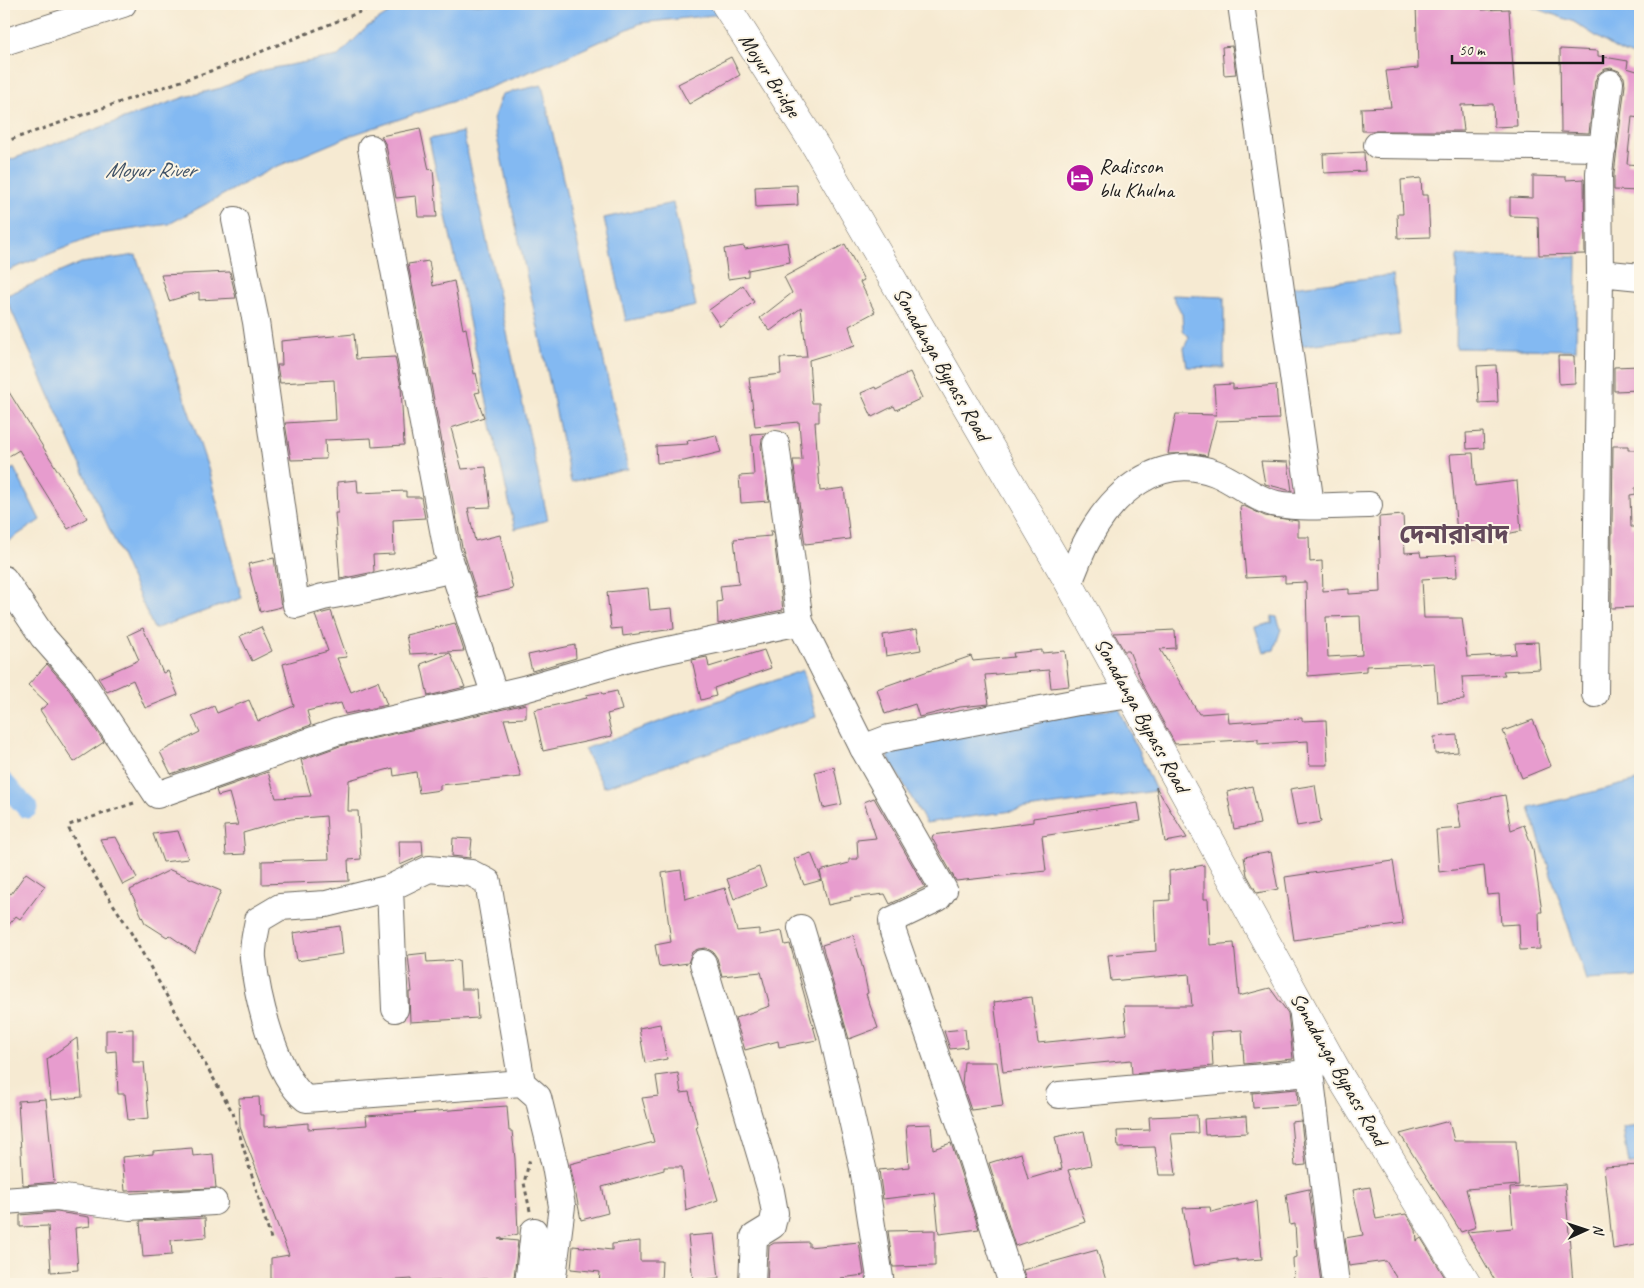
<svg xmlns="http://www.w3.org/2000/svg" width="1644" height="1288" font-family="Caveat,'Noto Sans Bengali',sans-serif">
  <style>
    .water { fill: #83b9f2; stroke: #506a87 }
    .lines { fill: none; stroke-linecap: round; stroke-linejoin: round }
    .canal { stroke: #83b9f2; stroke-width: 21 }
    .building { fill: #e79cce; fill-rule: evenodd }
    .minor-casing { stroke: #68645c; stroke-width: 28 }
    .major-casing { stroke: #68645c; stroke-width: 29 }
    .path { stroke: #68645c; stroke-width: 3; stroke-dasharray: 4 4; stroke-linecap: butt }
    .minor { stroke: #fff; stroke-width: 26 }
    .major { stroke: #fff; stroke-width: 28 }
    .labels { text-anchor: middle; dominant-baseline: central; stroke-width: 4; stroke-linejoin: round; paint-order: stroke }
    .street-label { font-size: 21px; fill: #1c1c1c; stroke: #fcf5e5 }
    .poi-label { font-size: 21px; fill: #1c1c1c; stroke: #fcf5e5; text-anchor: start }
    .water-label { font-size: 22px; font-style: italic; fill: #405367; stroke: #fcf5e5 }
    .district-label { font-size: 26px; font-weight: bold; fill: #63495a; stroke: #fcf5e5 }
  </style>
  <rect width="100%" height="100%" fill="#fcf5e5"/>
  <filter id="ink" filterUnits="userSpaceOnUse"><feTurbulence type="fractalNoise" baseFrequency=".02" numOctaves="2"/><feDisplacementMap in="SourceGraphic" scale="10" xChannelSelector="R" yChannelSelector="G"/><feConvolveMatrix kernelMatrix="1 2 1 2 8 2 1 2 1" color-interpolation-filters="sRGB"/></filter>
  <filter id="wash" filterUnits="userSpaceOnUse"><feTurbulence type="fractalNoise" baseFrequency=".0096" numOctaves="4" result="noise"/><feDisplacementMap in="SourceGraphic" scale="20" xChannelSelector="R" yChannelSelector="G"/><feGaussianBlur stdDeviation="1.12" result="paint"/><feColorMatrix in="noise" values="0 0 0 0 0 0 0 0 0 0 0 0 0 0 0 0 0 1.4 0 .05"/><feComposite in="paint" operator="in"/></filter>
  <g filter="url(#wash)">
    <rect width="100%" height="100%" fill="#f6ead2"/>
    <!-- water -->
    <g class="water">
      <polygon points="403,4 740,4 723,14 641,23 557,61 460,99 352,135 271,169 169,224 100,234 4,272 4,162 185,97 221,88 263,70 338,56 367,27"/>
      <polygon points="1524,4 1640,4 1640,59 1616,49 1574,22"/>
      <polygon points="542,85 628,469 571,482 493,119 502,94"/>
      <polygon points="463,132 548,520 515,529 429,139"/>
      <polygon points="673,203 696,306 626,321 604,218"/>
      <polygon points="136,255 208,468 242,598 154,629 5,296 81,263"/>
      <polygon points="1457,256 1577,257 1576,350 1456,348"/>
      <polygon points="1393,275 1400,334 1298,346 1291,287"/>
      <polygon points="1172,295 1224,297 1224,368 1187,367 1184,348 1189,337 1183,330 1182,314"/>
      <polygon points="14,468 40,520 4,544 4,474"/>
      <polygon points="1272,616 1277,617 1281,629 1274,650 1263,652 1255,627 1272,623"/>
      <polygon points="803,670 816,717 604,787 584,749"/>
      <polygon points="1119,708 1156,791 926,823 880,743"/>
      <polygon points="1640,780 1640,977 1586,980 1529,808"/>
      <polygon points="1640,1126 1640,1163 1629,1164 1623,1128"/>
    </g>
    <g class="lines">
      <!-- canal -->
      <polyline class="canal" points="4,783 27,808"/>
    </g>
    <g id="blocks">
      <!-- building -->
      <g class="building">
        <polygon points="1416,4 1482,4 1482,10 1509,9 1517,126 1494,127 1493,104 1461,105 1464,131 1362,131 1361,108 1391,107 1386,71 1418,68"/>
        <polygon points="1232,46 1236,74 1224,75 1222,47"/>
        <polygon points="1560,49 1598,51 1598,56 1628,61 1627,68 1640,72 1640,118 1632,117 1627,164 1640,165 1640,191 1614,190 1614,174 1625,85 1624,77 1619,71 1611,68 1605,69 1598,74 1595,81 1589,133 1561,132"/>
        <polygon points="731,57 740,75 689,104 678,84"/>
        <polygon points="420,128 429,170 433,169 437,217 418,217 416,196 396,198 386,145 381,136"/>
        <polygon points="1364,152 1365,171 1324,173 1323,154"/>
        <polygon points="1533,176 1566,177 1566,180 1584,179 1585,254 1539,255 1538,217 1510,216 1510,197 1533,198"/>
        <polygon points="1421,178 1422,195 1428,195 1430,237 1398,238 1397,214 1403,214 1401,180"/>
        <polygon points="797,185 798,205 756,207 755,187"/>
        <polygon points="787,242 790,262 748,270 748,276 728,279 724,249 744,246 745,249"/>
        <polygon points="845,244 864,280 860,282 875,312 849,326 855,346 809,360 812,403 819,403 819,422 815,422 820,491 844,488 850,539 805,544 793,460 802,460 799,422 755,426 749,378 781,374 780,358 807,357 801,308 770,331 760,318 792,293 784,277"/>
        <polygon points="429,261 433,286 454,281 463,329 466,328 474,374 476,373 480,392 475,393 484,417 451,428 462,469 486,467 491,507 468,508 475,541 500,535 513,589 478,597 462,547 408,264"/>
        <polygon points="230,272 236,298 199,300 199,292 169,301 161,275"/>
        <polygon points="743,285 754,302 720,326 709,310"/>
        <polygon points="354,334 356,359 395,357 401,386 404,445 372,447 371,438 325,440 326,459 291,460 285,423 336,420 334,380 280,383 277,365 282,365 281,341"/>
        <polygon points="1558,356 1574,356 1575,383 1559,384"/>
        <polygon points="1496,365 1498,402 1479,403 1477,366"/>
        <polygon points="1640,366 1640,390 1614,391 1614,367"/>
        <polygon points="910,372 922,398 896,410 894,406 872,417 861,393 875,387 876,389"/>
        <polygon points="4,384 87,518 68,529 19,450 4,459"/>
        <polygon points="1233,384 1233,389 1276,385 1279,419 1216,421 1207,456 1194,453 1168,454 1176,414 1216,415 1214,385"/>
        <polygon points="1483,432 1484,448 1467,449 1466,433"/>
        <polygon points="766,433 762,439 761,446 769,501 741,503 739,476 754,475 751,434"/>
        <polygon points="716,435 721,452 684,461 657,463 656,446 688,444 687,441"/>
        <polygon points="1613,446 1628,446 1628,450 1640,450 1640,488 1635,488 1636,494 1630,495 1631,527 1640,527 1640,607 1611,608"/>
        <polygon points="1473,453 1475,486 1517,481 1521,531 1458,544 1450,454"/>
        <polygon points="1261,461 1288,462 1292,491 1265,484"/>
        <polygon points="357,480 358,493 406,491 406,497 421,497 425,518 393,520 394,554 373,555 374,572 340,579 335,513 338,513 337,482"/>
        <path d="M 1244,506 L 1265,516 L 1298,521 L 1298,537 L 1309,537 L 1310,562 L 1322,561 L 1323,591 L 1349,589 L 1349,594 L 1381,592 L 1379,517 L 1403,515 L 1405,553 L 1420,552 L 1421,557 L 1456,555 L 1457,577 L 1422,579 L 1424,618 L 1462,618 L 1467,657 L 1516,654 L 1515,643 L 1538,642 L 1540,669 L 1503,671 L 1505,675 L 1462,677 L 1464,700 L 1437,702 L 1434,663 L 1366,666 L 1366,671 L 1308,676 L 1306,582 L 1285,583 L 1285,576 L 1246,578 L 1240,507 ZM 1360,616 L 1362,655 L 1328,657 L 1326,617 Z"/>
        <polygon points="770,531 773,531 783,610 718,624 717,602 722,601 720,586 739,584 734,539 771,536"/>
        <polygon points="274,558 281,607 260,612 248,564"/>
        <polygon points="648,588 650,610 672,608 674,629 623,636 622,628 611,629 607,592"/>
        <polygon points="331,611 347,657 337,658 351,692 378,681 387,705 345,714 341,703 307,711 311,725 171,774 160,752 200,732 192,716 214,706 217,713 249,700 258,721 294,706 283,664 328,651 315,615"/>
        <polygon points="455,623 464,651 410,654 406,635"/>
        <polygon points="261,627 272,651 252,661 240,636"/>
        <polygon points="143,628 163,673 168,671 178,695 145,708 133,680 107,692 98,678 139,660 128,635"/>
        <polygon points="917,629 921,650 886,656 883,635"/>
        <polygon points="1175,630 1176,648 1160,649 1199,714 1228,712 1229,723 1302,718 1302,721 1326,720 1328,765 1309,765 1308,741 1258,744 1258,739 1175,744 1143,685 1129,651 1124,651 1114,633"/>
        <polygon points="575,645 576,658 532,671 528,655"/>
        <polygon points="764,650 771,668 714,688 716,696 701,700 692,660 707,657 709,667"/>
        <polygon points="1042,650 1042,653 1065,651 1069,686 1051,688 1049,670 985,675 989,704 960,707 919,717 915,704 885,714 877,689 971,656 973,661 1014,657 1013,653"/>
        <polygon points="450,653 465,687 428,696 421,664"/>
        <polygon points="47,664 68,688 104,742 74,762 40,710 48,704 28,685"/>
        <polygon points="617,691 622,710 607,714 612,736 543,751 534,710 587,698 586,695 602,692 603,694"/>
        <polygon points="526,704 526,718 504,719 521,777 440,785 440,790 419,793 416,772 394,776 393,768 349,780 348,811 358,811 361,859 348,860 349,881 262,884 262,861 329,859 326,816 291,819 243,833 245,854 226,855 224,826 238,825 229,793 218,796 216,790 268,772 276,798 311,796 301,760 340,746"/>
        <polygon points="1533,720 1551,766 1522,778 1503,731"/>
        <polygon points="1457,735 1458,752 1435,754 1434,737"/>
        <polygon points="834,767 842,804 823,808 815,772"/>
        <polygon points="1315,785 1321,822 1297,826 1290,789"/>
        <polygon points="1252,786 1260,824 1234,829 1227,792"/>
        <polygon points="1156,787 1187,838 1165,842"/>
        <polygon points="1505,795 1511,830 1524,825 1533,849 1542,912 1539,912 1540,949 1520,950 1519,924 1501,925 1499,894 1487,895 1484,866 1439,872 1436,830 1461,828 1457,804"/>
        <polygon points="874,798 925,887 890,904 885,894 850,898 851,900 828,905 822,880 804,885 794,859 811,853 822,880 820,871 849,863 849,859 858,859 857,840 876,838 864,802"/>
        <polygon points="1138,803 1141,821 1042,836 1046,871 956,881 932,838 933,835 1033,822 1033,818"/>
        <polygon points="178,831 188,859 163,862 153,834"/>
        <polygon points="116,837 137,878 123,885 100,839"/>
        <polygon points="453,838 472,839 470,858 452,856"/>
        <polygon points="399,841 422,841 423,855 400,865"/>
        <polygon points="1271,852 1278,889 1257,893 1247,875 1244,857"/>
        <polygon points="1393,861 1403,924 1294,940 1285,877"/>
        <polygon points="1204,865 1204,899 1208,899 1210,945 1234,943 1239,996 1270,988 1288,1013 1293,1059 1244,1064 1242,1030 1211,1032 1213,1066 1132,1074 1131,1060 1003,1072 994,1002 1032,997 1038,1043 1127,1034 1124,1006 1192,1006 1189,974 1111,981 1108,955 1156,951 1154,901 1170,900 1169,871"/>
        <polygon points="759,867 766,886 734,899 727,879"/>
        <polygon points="170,870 221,891 195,953 169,935 167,937 145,923 130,890"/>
        <polygon points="681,870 685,899 725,888 737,931 759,929 759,935 782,931 785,945 790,944 817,1040 779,1047 778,1041 745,1050 735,1018 770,1006 761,972 722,976 717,958 713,952 706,948 698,949 692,952 688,963 659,967 655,945 671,942 662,873"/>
        <polygon points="26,873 45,886 20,919 16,916 4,931 4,889 11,894"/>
        <polygon points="340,926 343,954 297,961 293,933"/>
        <polygon points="853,935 863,969 868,993 866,994 878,1028 849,1039 822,945"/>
        <polygon points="426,953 427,962 459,960 461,989 476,989 478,1018 410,1022 409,992 412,992 408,955"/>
        <polygon points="660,1024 667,1059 645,1063 639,1028"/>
        <polygon points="133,1029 133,1062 144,1062 149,1118 128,1120 125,1094 118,1094 116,1051 106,1052 106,1030"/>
        <polygon points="965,1029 967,1047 950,1049 944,1031"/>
        <polygon points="77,1038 82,1097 51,1100 47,1059"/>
        <polygon points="964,1062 997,1062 1003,1106 971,1110 962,1084"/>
        <polygon points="678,1073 681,1093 689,1092 698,1127 696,1127 718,1200 686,1211 682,1167 664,1167 664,1170 602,1187 608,1213 581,1220 570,1164 654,1142 642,1098 659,1096 656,1076"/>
        <polygon points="1297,1089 1298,1105 1253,1108 1252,1093"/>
        <polygon points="259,1097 260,1115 264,1115 264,1127 308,1123 308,1129 367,1125 366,1116 507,1106 509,1131 512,1131 515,1159 518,1234 498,1239 518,1241 514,1278 412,1282 412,1279 340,1284 271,1284 271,1258 289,1255 240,1127 239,1098"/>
        <polygon points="46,1099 54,1182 23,1185 18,1101"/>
        <polygon points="1197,1115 1198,1133 1171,1134 1176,1175 1159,1175 1155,1147 1118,1148 1117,1131 1150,1130 1149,1117"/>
        <polygon points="1246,1116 1247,1133 1205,1135 1204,1119"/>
        <polygon points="1301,1121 1306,1165 1295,1166 1291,1122"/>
        <polygon points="1449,1121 1454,1141 1516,1141 1519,1185 1466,1189 1476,1227 1461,1232 1400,1134"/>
        <polygon points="931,1124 933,1149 951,1143 979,1229 939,1234 935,1193 883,1199 879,1170 909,1167 906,1125"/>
        <polygon points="1084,1131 1091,1165 1068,1170 1085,1222 1015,1246 989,1163 1021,1153 1028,1179 1062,1169 1055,1137"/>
        <polygon points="192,1148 193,1156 213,1154 216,1188 125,1191 122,1157 153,1154 153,1151"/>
        <polygon points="1640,1165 1640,1244 1613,1249 1604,1167"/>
        <polygon points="1565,1184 1573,1284 1497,1284 1467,1232 1513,1228 1510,1188"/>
        <polygon points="1370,1187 1376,1219 1406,1214 1416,1230 1417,1241 1421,1238 1449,1284 1400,1284 1386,1261 1349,1266 1345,1238 1363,1235 1353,1190"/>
        <polygon points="1309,1189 1321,1284 1294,1284 1293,1258 1297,1257 1295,1224 1290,1225 1286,1194"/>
        <polygon points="1257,1201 1262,1259 1237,1261 1237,1259 1193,1266 1183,1208 1210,1207 1211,1212"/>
        <polygon points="57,1212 89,1217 90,1226 75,1228 78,1270 51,1272 48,1226 20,1227 20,1215"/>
        <polygon points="205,1218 206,1237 171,1240 172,1255 143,1257 140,1221"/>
        <polygon points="935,1230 935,1266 893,1267 888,1231"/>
        <polygon points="714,1234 719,1278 693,1281 688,1236"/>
        <polygon points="640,1241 640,1261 662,1261 661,1283 621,1282 621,1284 599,1284 600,1272 571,1269 573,1246 612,1250 612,1244"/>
        <polygon points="809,1242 809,1247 859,1242 864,1275 841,1278 841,1284 767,1284 769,1246 774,1243"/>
        <polygon points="1097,1250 1107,1284 1027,1284 1023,1270"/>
      </g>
    </g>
  </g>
  <g filter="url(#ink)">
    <use href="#blocks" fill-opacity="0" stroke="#68645c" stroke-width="1"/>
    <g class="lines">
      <defs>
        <g id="minor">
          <polyline points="1241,4 1311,505"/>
          <polyline points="4,42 123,4"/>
          <polyline points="1377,145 1603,148"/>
          <polyline points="371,148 447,551 495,696"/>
          <polyline points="235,220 256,322 296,605 323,597 362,590 453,569"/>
          <polyline points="1600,273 1599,173 1610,83"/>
          <polyline points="776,444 800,622 863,748 944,890 938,898 892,920 893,932 967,1144 1012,1284"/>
          <polyline points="4,579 43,637 80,679 157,795 336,732 524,689 635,657 800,622"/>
          <path d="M 1069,583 C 1075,569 1080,554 1087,541 C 1112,493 1159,452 1215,473 C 1236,481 1255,500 1277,504 C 1306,509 1339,505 1369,505"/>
          <polyline points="1595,694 1600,273 1640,277"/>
          <polyline points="863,748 889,738 1078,702 1131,695"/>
          <path d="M 390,888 L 326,904 L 280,907 L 258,920 C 256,932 252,946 253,958 C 257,996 275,1075 306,1099 L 522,1083 L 538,1097 L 555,1166 L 562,1206 L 552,1284"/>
          <polyline points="801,928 832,1032 863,1168 881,1284"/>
          <polyline points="703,963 771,1191 775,1213 772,1226 754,1237 752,1284"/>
          <polyline points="1302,1007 1336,1284"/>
          <polyline points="395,1009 390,888 429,869 471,873 488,882 522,1083"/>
          <polyline points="1059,1095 1309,1073"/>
          <polyline points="4,1201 57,1197 130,1207 214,1202"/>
          <polyline points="528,1284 534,1231"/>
        </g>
        <polyline id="major" points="725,4 816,147 1069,583 1341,1078 1467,1284"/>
      </defs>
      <!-- minor casing -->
      <use href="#minor" class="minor-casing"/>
      <!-- major casing -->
      <use href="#major" class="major-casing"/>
      <!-- path -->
      <g class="path">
        <polyline points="4,142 228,65 380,4"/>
        <polyline points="134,803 69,825 69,829 87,864 126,924 233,1113 271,1239"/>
        <polyline points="530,1211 524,1183 530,1158"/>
      </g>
      <!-- minor -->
      <use href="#minor" class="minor"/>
      <!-- major -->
      <use href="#major" class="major"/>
    </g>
  </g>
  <!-- icons -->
  <defs>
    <symbol id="hotel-disc" viewBox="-11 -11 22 22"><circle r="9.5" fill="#b5179e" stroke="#fcf5e5"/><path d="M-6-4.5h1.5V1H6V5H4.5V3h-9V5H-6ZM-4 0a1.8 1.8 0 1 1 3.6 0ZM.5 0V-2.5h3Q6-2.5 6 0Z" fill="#fff"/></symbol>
  </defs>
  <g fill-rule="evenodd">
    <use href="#hotel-disc" x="1064" y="162" width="32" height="32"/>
  </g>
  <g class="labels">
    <!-- street labels -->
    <g class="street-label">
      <text transform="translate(770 75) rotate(57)">Moyur Bridge</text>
      <text transform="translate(942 364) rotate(60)">Sonadanga Bypass Road</text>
      <text transform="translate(1142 715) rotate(61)">Sonadanga Bypass Road</text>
      <text transform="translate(1339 1069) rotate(60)">Sonadanga Bypass Road</text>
    </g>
    <!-- poi labels -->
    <g class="poi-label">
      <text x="1099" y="166">Radisson<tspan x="1099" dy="24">blu Khulna</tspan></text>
    </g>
    <!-- water labels -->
    <g class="water-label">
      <text x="150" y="170">Moyur River</text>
    </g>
    <!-- district labels -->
    <g class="district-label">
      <text x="1454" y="534">দেনারাবাদ</text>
    </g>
  </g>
  <!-- margin -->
  <rect width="1644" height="1288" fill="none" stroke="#fcf5e5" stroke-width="20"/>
  <!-- north arrow -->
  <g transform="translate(1586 1230) rotate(87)" stroke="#fcf5e5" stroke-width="4" paint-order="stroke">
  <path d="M0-4L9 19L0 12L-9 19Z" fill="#1c1c1c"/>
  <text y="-8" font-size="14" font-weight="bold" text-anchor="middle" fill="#1c1c1c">N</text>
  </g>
  <!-- scale -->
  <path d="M1452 55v8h151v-8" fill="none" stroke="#1c1c1c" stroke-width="2.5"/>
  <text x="1459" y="55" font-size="15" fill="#1c1c1c" stroke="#fcf5e5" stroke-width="4" paint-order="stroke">50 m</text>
</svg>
